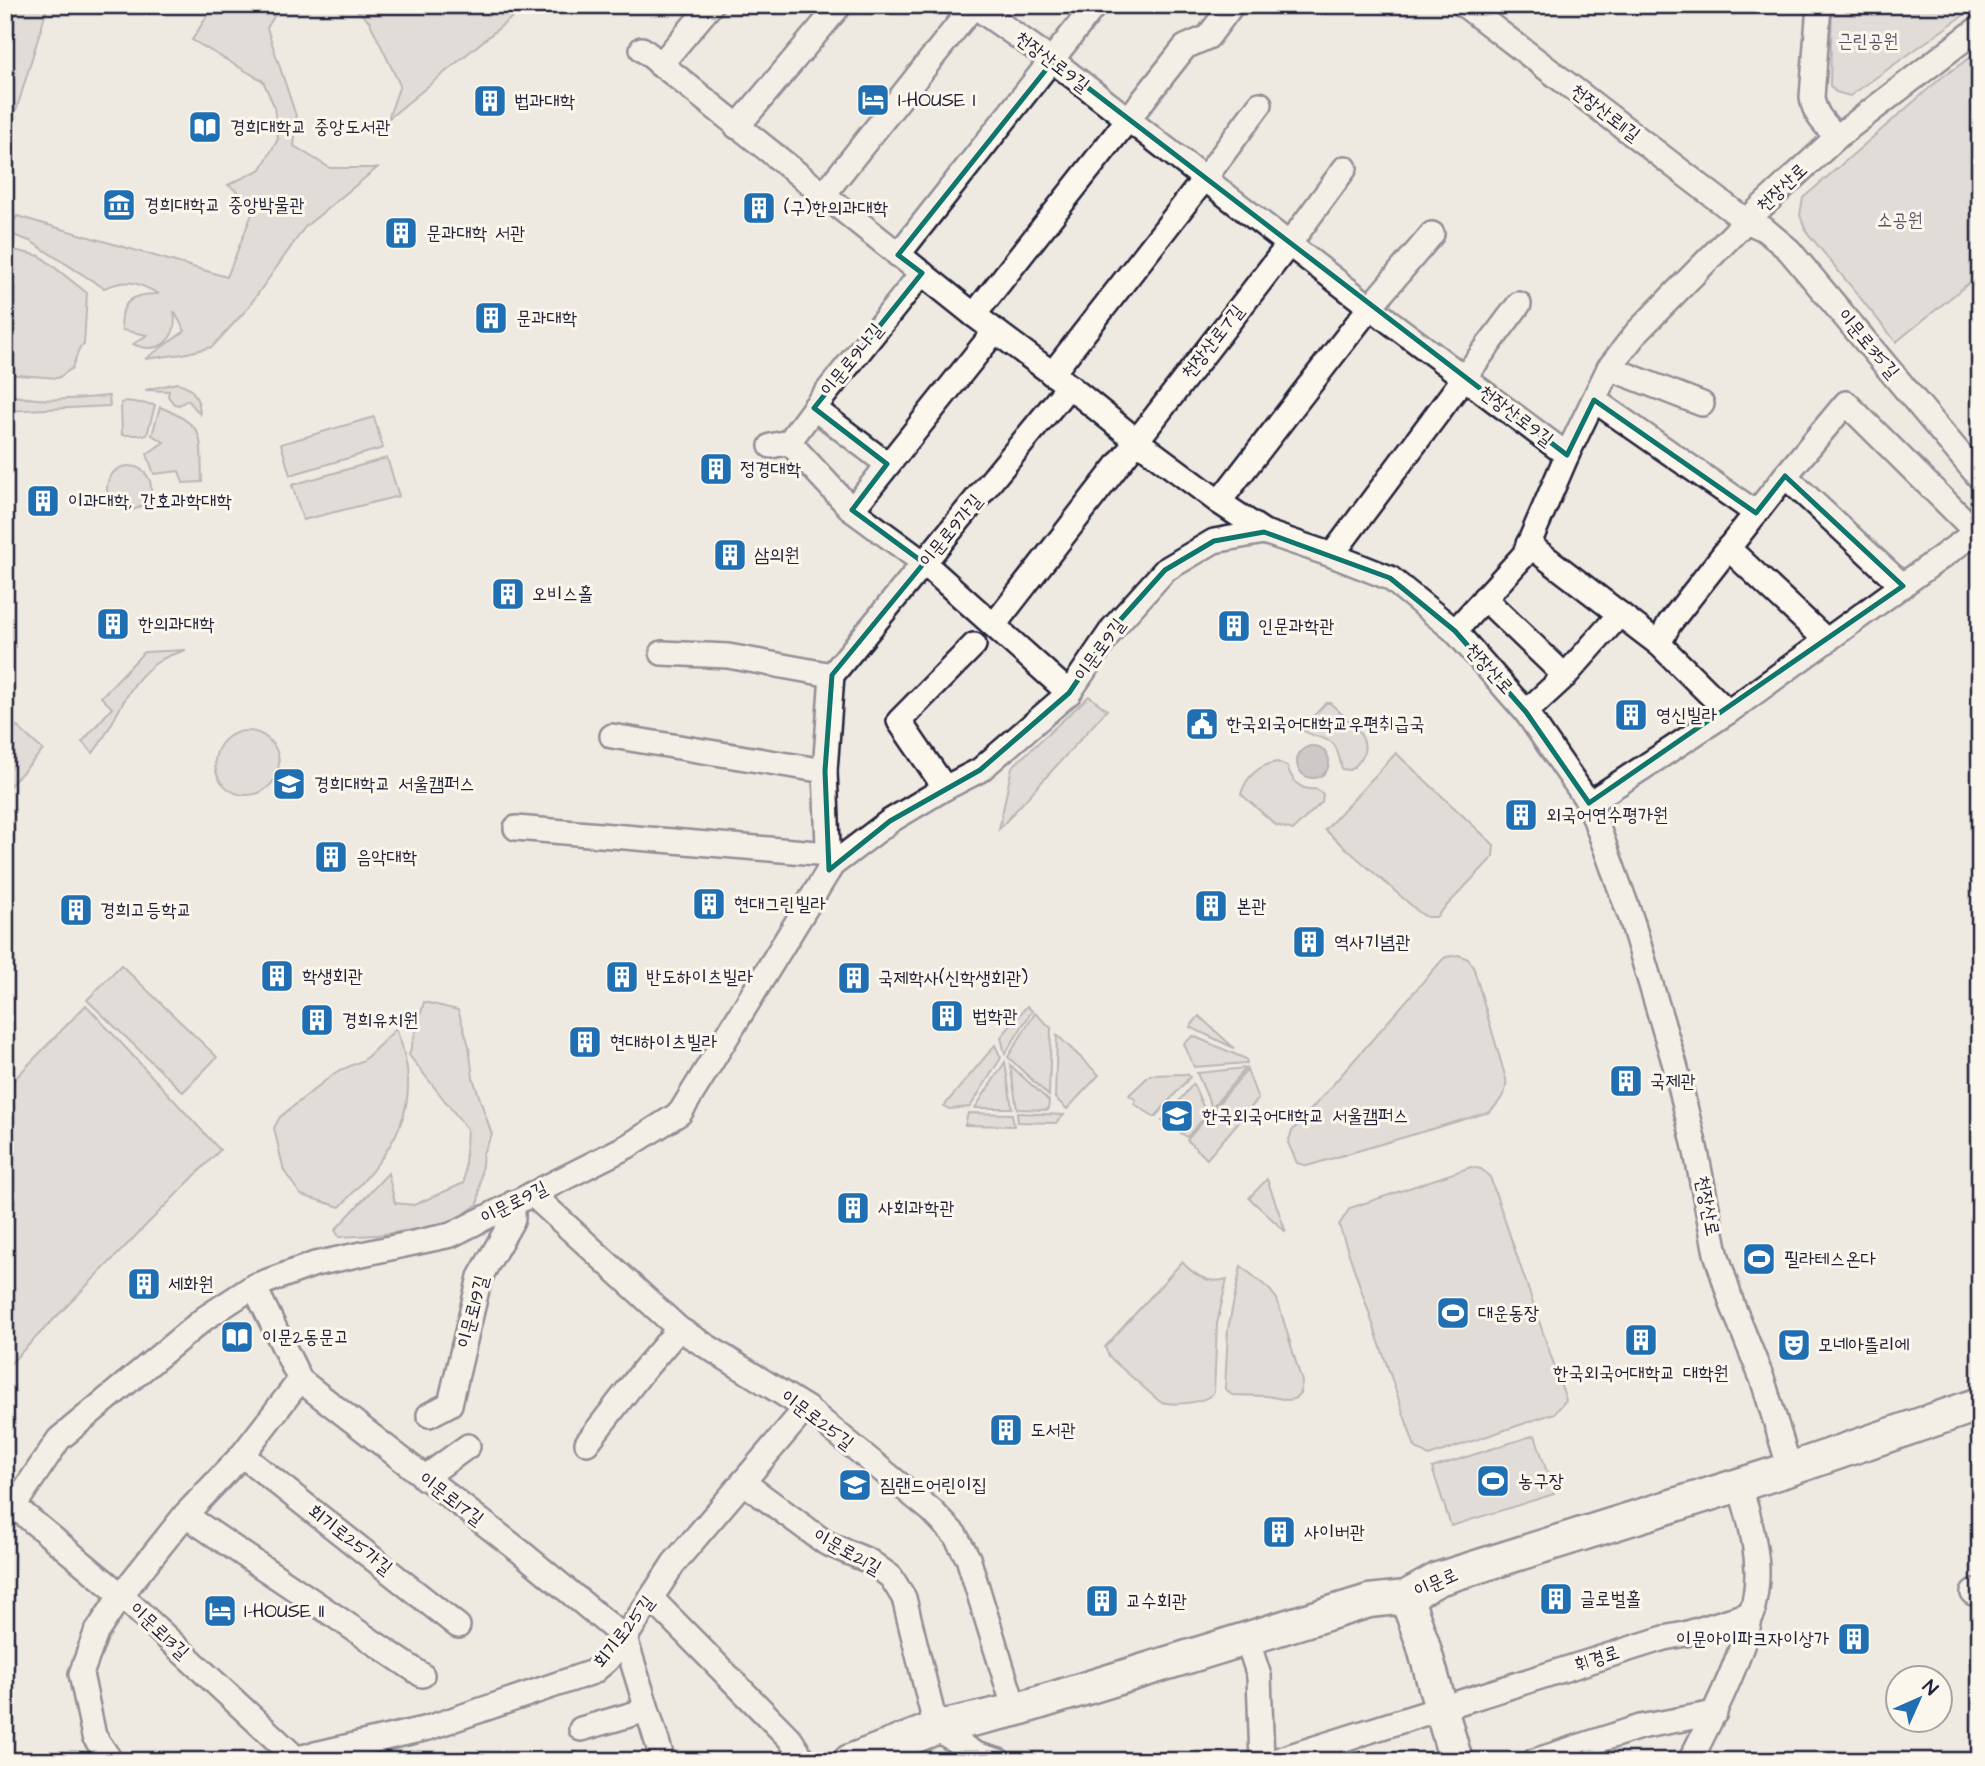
<svg xmlns="http://www.w3.org/2000/svg" width="1985" height="1766" font-family="'Architects Daughter','Poor Story',sans-serif">
  <style>
    .green { fill: #d0cdc9; stroke: #797882; stroke-width: 2 }
    .water { fill: #a6a3a7; stroke: #716f7c; stroke-width: 2 }
    .lines { fill: none; stroke-linecap: round; stroke-linejoin: round }
    .minor-casing { stroke: #22223b; stroke-width: 28 }
    .secondary-casing { stroke: #22223b; stroke-width: 37 }
    .minor { stroke: #fbf7ec; stroke-width: 23 }
    .secondary { stroke: #fbf7ec; stroke-width: 32 }
    .marked { fill: none; stroke: #0f766e; stroke-width: 5; stroke-linejoin: round }
    .labels { text-anchor: middle; dominant-baseline: central; stroke-width: 6; stroke-linejoin: round; paint-order: stroke }
    .park-label { font-size: 19px; fill: #565566; stroke: #fbf7ec }
    .street-label { font-size: 19px; fill: #22223b; stroke: #fbf7ec }
    .poi-label { font-size: 19px; fill: #22223b; stroke: #fbf7ec; text-anchor: start }
  </style>
  <rect width="100%" height="100%" fill="#eeeae2"/>
  <filter id="ink" filterUnits="userSpaceOnUse"><feTurbulence type="fractalNoise" baseFrequency=".0143" numOctaves="2"/><feDisplacementMap in="SourceGraphic" scale="14" xChannelSelector="R" yChannelSelector="G"/><feConvolveMatrix kernelMatrix="1 2 1 2 8 2 1 2 1" color-interpolation-filters="sRGB"/></filter>
  <g filter="url(#ink)">
    <!-- green -->
    <g class="green">
      <polygon points="18,5 48,5 17,108 5,122 5,14 12,17"/>
      <path d="M 214,5 L 281,5 L 267,28 L 297,119 L 294,146 L 330,168 L 377,168 L 305,227 L 247,309 L 212,347 L 183,354 L 145,359 L 185,331 L 174,311 C 179,338 160,356 133,344 L 147,335 L 122,330 C 118,300 135,293 159,294 C 137,282 127,278 104,288 L 30,241 L 7,233 L 17,216 L 227,277 L 256,204 L 228,185 L 261,169 L 278,139 L 274,106 L 263,81 L 192,40 Z"/>
      <polygon points="351,5 527,5 388,119 400,85 369,21"/>
      <polygon points="1832,5 1978,5 1850,96 1836,92 1830,86"/>
      <polygon points="1980,51 1980,274 1896,342 1806,231 1800,215 1803,198 1942,77"/>
      <polygon points="5,248 40,256 87,293 84,345 80,347 72,368 58,378 5,374"/>
      <path d="M 177,383 C 193,386 199,398 200,414 L 188,400 L 179,405 L 174,404 L 168,396 L 169,391 L 145,390 Z"/>
      <path d="M 5,394 C 40,403 73,399 109,396 L 110,406 L 5,411 Z"/>
      <polygon points="126,401 155,405 147,435 122,435 121,403"/>
      <path d="M 160,407 C 208,427 200,436 202,482 L 183,483 L 179,471 L 154,474 L 147,454 L 164,442 L 152,435 Z"/>
      <polygon points="374,417 383,448 290,475 281,444"/>
      <polygon points="387,458 399,496 303,520 292,485"/>
      <circle cx="129" cy="488" r="22"/>
      <path d="M 186,650 C 178,653 168,655 161,660 C 125,681 118,722 93,753 L 82,742 L 112,708 L 101,697 L 144,652 Z"/>
      <polygon points="1089,696 1107,710 999,829 1012,767"/>
      <path d="M 1326,703 L 1330,703 C 1351,723 1384,745 1350,770 L 1342,769 C 1334,730 1330,746 1304,731 L 1305,725 Z"/>
      <polygon points="12,722 43,750 5,791 5,729"/>
      <circle cx="247" cy="763" r="32"/>
      <polygon points="1396,753 1494,845 1493,857 1436,917 1427,917 1420,913 1325,830"/>
      <path d="M 1277,762 L 1287,766 C 1292,780 1299,791 1316,789 L 1323,794 L 1322,802 L 1293,830 L 1276,825 L 1241,794 C 1246,777 1259,765 1277,762 Z"/>
      <path d="M 1459,955 L 1468,959 L 1473,966 L 1506,1079 C 1508,1091 1499,1104 1489,1112 L 1307,1166 L 1297,1163 L 1288,1143 L 1292,1131 L 1443,959 L 1446,957 Z"/>
      <polygon points="121,965 217,1057 183,1092 87,1000"/>
      <polygon points="424,1002 458,1010 469,1046 473,1078 492,1135 483,1153 478,1204 449,1225 376,1235 339,1237 335,1230 388,1173 395,1203 414,1205 464,1183 467,1129 409,1055"/>
      <polygon points="86,1005 220,1150 5,1369 5,1089"/>
      <polygon points="1027,1006 1032,1011 1005,1054 1001,1037"/>
      <polygon points="1035,1013 1051,1028 1049,1096 1008,1057"/>
      <polygon points="1199,1016 1234,1048 1190,1027"/>
      <path d="M 396,1029 C 428,1108 392,1151 340,1207 L 301,1195 L 284,1171 L 274,1128 L 280,1117 L 336,1072 L 364,1060 Z"/>
      <polygon points="1057,1035 1099,1075 1067,1109 1055,1098"/>
      <polygon points="1193,1036 1246,1059 1247,1063 1194,1067 1184,1044"/>
      <polygon points="995,1045 1001,1058 970,1107 949,1109 944,1106"/>
      <polygon points="1005,1062 1012,1108 975,1108"/>
      <polygon points="1010,1065 1049,1101 1048,1110 1017,1109"/>
      <polygon points="1246,1068 1212,1108 1197,1073"/>
      <polygon points="1247,1070 1258,1099 1207,1159 1187,1140"/>
      <polygon points="1187,1074 1190,1077 1155,1117 1134,1104 1136,1100 1129,1095 1150,1075"/>
      <polygon points="1193,1084 1207,1115 1187,1137 1162,1121"/>
      <polygon points="968,1113 1012,1114 1014,1126 965,1125"/>
      <polygon points="1017,1113 1064,1115 1056,1123 1018,1122"/>
      <polygon points="1471,1167 1481,1169 1490,1177 1566,1400 1555,1413 1429,1456 1415,1447 1339,1225 1350,1208"/>
      <polygon points="1267,1179 1286,1232 1249,1198"/>
      <path d="M 1182,1262 C 1194,1275 1209,1285 1227,1279 L 1217,1324 L 1214,1392 C 1205,1404 1172,1406 1159,1401 L 1109,1357 L 1105,1347 Z"/>
      <polygon points="1241,1266 1269,1289 1277,1299 1302,1382 1300,1393 1294,1399 1288,1400 1267,1396 1232,1395 1225,1389 1228,1329"/>
      <polygon points="1535,1435 1554,1494 1451,1526 1432,1468"/>
    </g>
    <!-- water -->
    <circle class="water" cx="1313" cy="762" r="16"/>
    <g class="lines">
      <defs>
        <g id="minor">
          <polyline points="973,5 1053,61 1370,307 1567,455"/>
          <polyline points="1464,5 1746,221 1764,229 1789,250 1980,478"/>
          <path d="M 1819,5 L 1812,97 C 1814,115 1825,124 1837,137"/>
          <polyline points="642,49 974,315 1069,386 1137,441 1219,502 1264,532 1332,555 1390,578 1455,631 1526,712 1589,803 1631,918 1675,1065 1695,1147 1716,1253 1732,1304 1763,1381 1790,1469"/>
          <polyline points="660,65 711,5"/>
          <polyline points="737,127 840,5"/>
          <polyline points="824,194 974,5"/>
          <polyline points="898,255 1095,5"/>
          <polyline points="974,315 1185,47 1208,37 1232,5"/>
          <polyline points="995,331 852,510 924,563 1069,693"/>
          <polyline points="1609,368 1702,404"/>
          <polyline points="1052,374 1205,178 1260,104"/>
          <polyline points="1594,400 1756,513"/>
          <polyline points="789,442 814,408"/>
          <polyline points="771,446 789,442 852,510"/>
          <polyline points="887,464 814,408 922,273"/>
          <polyline points="1785,476 1903,586"/>
          <polyline points="1219,502 1370,307 1432,234"/>
          <polyline points="1528,544 1659,644 1728,712"/>
          <polyline points="1728,548 1827,641"/>
          <polyline points="1332,555 1519,304"/>
          <polyline points="1484,598 1565,676"/>
          <polyline points="994,625 1290,243 1345,168"/>
          <polyline points="1455,631 1524,555 1567,455 1609,368 1637,332 1746,221 1837,137 1980,27"/>
          <polyline points="662,653 728,656 832,675"/>
          <polyline points="1526,712 1565,676 1620,614"/>
          <polyline points="612,736 825,771"/>
          <polyline points="945,788 899,721 974,645"/>
          <polyline points="1589,803 1728,712 1976,532 1846,403 1785,476 1669,624 1659,644"/>
          <polyline points="516,828 829,854"/>
          <polyline points="829,870 825,771 832,675 1069,386"/>
          <polyline points="532,1194 679,1329 806,1408 932,1511 955,1535 968,1558 1015,1710"/>
          <polyline points="254,1286 300,1380 521,1552 625,1638 663,1761"/>
          <polyline points="429,1415 450,1404 480,1277 513,1219 513,1203"/>
          <polyline points="587,1443 642,1372 679,1329"/>
          <polyline points="242,1455 458,1626"/>
          <polyline points="424,1478 468,1446"/>
          <polyline points="743,1482 826,1543 869,1561 891,1577 904,1598 936,1728 975,1754 999,1761"/>
          <polyline points="14,1506 121,1595 299,1761"/>
          <polyline points="5,1514 14,1506 59,1439 205,1318 254,1286 315,1264 451,1235 628,1146 680,1113 832,865 890,821 945,788 980,770 1069,693 1113,628 1165,570 1214,541 1264,532"/>
          <polyline points="185,1515 422,1675"/>
          <polyline points="1973,1593 1980,1590"/>
          <polyline points="651,1598 790,1739 804,1761"/>
          <polyline points="1247,1639 1259,1676 1262,1761"/>
          <polyline points="581,1729 647,1710"/>
          <polyline points="111,1761 94,1736 81,1674 96,1633 121,1595 185,1515 242,1455 300,1380"/>
          <polyline points="285,1761 428,1728 593,1672 607,1660 625,1638 674,1563 806,1408"/>
          <polyline points="1274,1761 1664,1638 1685,1634 1753,1613"/>
          <polyline points="1534,1761 1640,1727 1715,1713"/>
          <path d="M 1690,1761 C 1716,1710 1759,1626 1757,1569 C 1756,1540 1748,1512 1739,1485"/>
        </g>
        <g id="secondary">
          <polyline points="1406,1597 1422,1641 1456,1761"/>
          <polyline points="850,1761 936,1728 1015,1710 1369,1601 1406,1597 1438,1579 1790,1469 1980,1404"/>
        </g>
      </defs>
      <!-- minor casing -->
      <use href="#minor" class="minor-casing"/>
      <!-- secondary casing -->
      <use href="#secondary" class="secondary-casing"/>
      <!-- minor -->
      <use href="#minor" class="minor"/>
      <!-- secondary -->
      <use href="#secondary" class="secondary"/>
    </g>
  </g>
  <!-- marked area -->
  <path d="M0 0H1985V1766H0ZM 1053,61 L 1567,455 L 1594,400 L 1756,513 L 1785,476 L 1903,586 L 1589,803 L 1526,712 L 1455,631 L 1390,578 L 1264,532 L 1214,541 L 1165,570 L 1113,628 L 1069,693 L 980,770 L 890,821 L 829,870 L 825,771 L 832,675 L 924,563 L 852,510 L 887,464 L 814,408 L 922,273 L 898,255 Z" fill="#eeeae2" fill-opacity=".55" fill-rule="evenodd"/>
  <path class="marked" d="M 1053,61 L 1567,455 L 1594,400 L 1756,513 L 1785,476 L 1903,586 L 1589,803 L 1526,712 L 1455,631 L 1390,578 L 1264,532 L 1214,541 L 1165,570 L 1113,628 L 1069,693 L 980,770 L 890,821 L 829,870 L 825,771 L 832,675 L 924,563 L 852,510 L 887,464 L 814,408 L 922,273 L 898,255 Z"/>
  <!-- icons -->
  <defs>
    <symbol id="hotel-square" viewBox="-11 -11 22 22"><rect x="-9" y="-9" width="18" height="18" rx="4" fill="#1f6fb2" stroke="#fbf7ec"/><path d="M-6-4.5h1.5V1H6V5H4.5V3h-9V5H-6ZM-4 0a1.8 1.8 0 1 1 3.6 0ZM.5 0V-2.5h3Q6-2.5 6 0Z" fill="#fff"/></symbol>
    <symbol id="building-square" viewBox="-11 -11 22 22"><rect x="-9" y="-9" width="18" height="18" rx="4" fill="#1f6fb2" stroke="#fbf7ec"/><path d="M-4-6H4V6H1V3H-1V6H-4ZM-2.5-4.3h1.7v1.8h-1.7ZM.8-4.3h1.7v1.8H.8ZM-2.5-1h1.7V.8h-1.7ZM.8-1h1.7V.8H.8Z" fill="#fff"/></symbol>
    <symbol id="library-square" viewBox="-11 -11 22 22"><rect x="-9" y="-9" width="18" height="18" rx="4" fill="#1f6fb2" stroke="#fbf7ec"/><path d="M-6-4Q-3-5.5-.7-3.5V5Q-3 3-6 4ZM6-4Q3-5.5 .7-3.5V5Q3 3 6 4Z" fill="#fff"/></symbol>
    <symbol id="museum-square" viewBox="-11 -11 22 22"><rect x="-9" y="-9" width="18" height="18" rx="4" fill="#1f6fb2" stroke="#fbf7ec"/><path d="M0-6L6-3V-2H-6V-3ZM-5-1h2V3h-2ZM-1-1h2V3h-2ZM3-1h2V3H3ZM-6 4H6V6H-6Z" fill="#fff"/></symbol>
    <symbol id="civic-square" viewBox="-11 -11 22 22"><rect x="-9" y="-9" width="18" height="18" rx="4" fill="#1f6fb2" stroke="#fbf7ec"/><path d="M-.6-6.5H3V-4.5H.6V-3L4-1V1h2V6H-6V1h2V-1L-.6-3ZM-1.2 2.5V6h2.4V2.5Z" fill="#fff"/></symbol>
    <symbol id="university-square" viewBox="-11 -11 22 22"><rect x="-9" y="-9" width="18" height="18" rx="4" fill="#1f6fb2" stroke="#fbf7ec"/><path d="M0-5L7-2L0 1L-7-2ZM-4 1L0 2.5L4 1V4Q0 6-4 4Z" fill="#fff"/></symbol>
    <symbol id="stadium-square" viewBox="-11 -11 22 22"><rect x="-9" y="-9" width="18" height="18" rx="4" fill="#1f6fb2" stroke="#fbf7ec"/><path d="M0-5a6.5 5 0 1 0 0 10a6.5 5 0 1 0 0-10ZM-3.5-1.8h7v3.6h-7Z" fill="#fff"/></symbol>
    <symbol id="theatre-square" viewBox="-11 -11 22 22"><rect x="-9" y="-9" width="18" height="18" rx="4" fill="#1f6fb2" stroke="#fbf7ec"/><path d="M-5-5.5Q0-4 5-5.5V0Q5 5 0 6Q-5 5-5 0ZM-3.3-2.5H-1v1.5H-3.3ZM1-2.5H3.3v1.5H1ZM-2.8 1Q0 5.5 2.8 1Z" fill="#fff"/></symbol>
    <symbol id="school-square" viewBox="-11 -11 22 22"><rect x="-9" y="-9" width="18" height="18" rx="4" fill="#1f6fb2" stroke="#fbf7ec"/><path d="M0-5L7-2L0 1L-7-2ZM-4 1L0 2.5L4 1V4Q0 6-4 4Z" fill="#fff"/></symbol>
  </defs>
  <g fill-rule="evenodd">
    <use href="#hotel-square" x="854" y="81" width="38" height="38"/>
    <use href="#building-square" x="471" y="82" width="38" height="38"/>
    <use href="#library-square" x="186" y="108" width="38" height="38"/>
    <use href="#museum-square" x="100" y="186" width="38" height="38"/>
    <use href="#building-square" x="740" y="189" width="38" height="38"/>
    <use href="#building-square" x="382" y="214" width="38" height="38"/>
    <use href="#building-square" x="472" y="299" width="38" height="38"/>
    <use href="#building-square" x="697" y="450" width="38" height="38"/>
    <use href="#building-square" x="24" y="482" width="38" height="38"/>
    <use href="#building-square" x="711" y="536" width="38" height="38"/>
    <use href="#building-square" x="489" y="575" width="38" height="38"/>
    <use href="#building-square" x="94" y="605" width="38" height="38"/>
    <use href="#building-square" x="1215" y="607" width="38" height="38"/>
    <use href="#building-square" x="1612" y="696" width="38" height="38"/>
    <use href="#civic-square" x="1183" y="705" width="38" height="38"/>
    <use href="#university-square" x="270" y="765" width="38" height="38"/>
    <use href="#building-square" x="1502" y="796" width="38" height="38"/>
    <use href="#building-square" x="312" y="838" width="38" height="38"/>
    <use href="#building-square" x="690" y="885" width="38" height="38"/>
    <use href="#building-square" x="1192" y="887" width="38" height="38"/>
    <use href="#building-square" x="57" y="891" width="38" height="38"/>
    <use href="#building-square" x="1290" y="923" width="38" height="38"/>
    <use href="#building-square" x="258" y="957" width="38" height="38"/>
    <use href="#building-square" x="603" y="958" width="38" height="38"/>
    <use href="#building-square" x="835" y="959" width="38" height="38"/>
    <use href="#building-square" x="928" y="997" width="38" height="38"/>
    <use href="#building-square" x="298" y="1001" width="38" height="38"/>
    <use href="#building-square" x="566" y="1023" width="38" height="38"/>
    <use href="#building-square" x="1607" y="1062" width="38" height="38"/>
    <use href="#university-square" x="1158" y="1097" width="38" height="38"/>
    <use href="#building-square" x="834" y="1189" width="38" height="38"/>
    <use href="#stadium-square" x="1740" y="1240" width="38" height="38"/>
    <use href="#building-square" x="125" y="1265" width="38" height="38"/>
    <use href="#stadium-square" x="1434" y="1294" width="38" height="38"/>
    <use href="#library-square" x="218" y="1318" width="38" height="38"/>
    <use href="#building-square" x="1622" y="1321" width="38" height="38"/>
    <use href="#theatre-square" x="1775" y="1326" width="38" height="38"/>
    <use href="#building-square" x="987" y="1411" width="38" height="38"/>
    <use href="#stadium-square" x="1474" y="1462" width="38" height="38"/>
    <use href="#school-square" x="836" y="1466" width="38" height="38"/>
    <use href="#building-square" x="1260" y="1513" width="38" height="38"/>
    <use href="#building-square" x="1537" y="1580" width="38" height="38"/>
    <use href="#building-square" x="1083" y="1582" width="38" height="38"/>
    <use href="#hotel-square" x="201" y="1592" width="38" height="38"/>
    <use href="#building-square" x="1835" y="1620" width="38" height="38"/>
  </g>
  <g class="labels">
    <!-- park labels -->
    <g class="park-label">
      <text x="1868" y="41">근린공원</text>
      <text x="1900" y="220">소공원</text>
    </g>
    <!-- street labels -->
    <g class="street-label">
      <text transform="translate(1052 62) rotate(37)">천장산로9길</text>
      <text transform="translate(1605 113) rotate(37)">천장산로11길</text>
      <text transform="translate(1782 188) rotate(-43)">천장산로</text>
      <text transform="translate(1213 342) rotate(-52)">천장산로7길</text>
      <text transform="translate(1868 344) rotate(50)">이문로35길</text>
      <text transform="translate(852 360) rotate(-51)">이문로9나길</text>
      <text transform="translate(1516 416) rotate(37)">천장산로9길</text>
      <text transform="translate(951 531) rotate(-51)">이문로9가길</text>
      <text transform="translate(1100 650) rotate(-54)">이문로9길</text>
      <text transform="translate(1489 669) rotate(48)">천장산로</text>
      <text transform="translate(514 1203) rotate(-27)">이문로9길</text>
      <text transform="translate(1707 1206) rotate(79)">천장산로</text>
      <text transform="translate(473 1312) rotate(-75)">이문로19길</text>
      <text transform="translate(817 1420) rotate(37)">이문로25길</text>
      <text transform="translate(451 1499) rotate(37)">이문로17길</text>
      <text transform="translate(350 1540) rotate(38)">회기로25가길</text>
      <text transform="translate(847 1552) rotate(29)">이문로21길</text>
      <text transform="translate(1436 1583) rotate(-24)">이문로</text>
      <text transform="translate(159 1631) rotate(43)">이문로13길</text>
      <text transform="translate(624 1632) rotate(-52)">회기로25길</text>
      <text transform="translate(1597 1659) rotate(-18)">휘경로</text>
    </g>
    <!-- poi labels -->
    <g class="poi-label">
      <text x="898" y="100">I-HOUSE I</text>
      <text x="514" y="101">법과대학</text>
      <text x="230" y="127">경희대학교 중앙도서관</text>
      <text x="144" y="205">경희대학교 중앙박물관</text>
      <text x="784" y="208">(구)한의과대학</text>
      <text x="426" y="233">문과대학 서관</text>
      <text x="516" y="318">문과대학</text>
      <text x="740" y="469">정경대학</text>
      <text x="68" y="501">이과대학, 간호과학대학</text>
      <text x="754" y="555">삼의원</text>
      <text x="532" y="594">오비스홀</text>
      <text x="138" y="624">한의과대학</text>
      <text x="1258" y="626">인문과학관</text>
      <text x="1656" y="715">영신빌라</text>
      <text x="1226" y="724">한국외국어대학교우편취급국</text>
      <text x="314" y="784">경희대학교 서울캠퍼스</text>
      <text x="1546" y="815">외국어연수평가원</text>
      <text x="356" y="857">음악대학</text>
      <text x="734" y="904">현대그린빌라</text>
      <text x="1236" y="906">본관</text>
      <text x="100" y="910">경희고등학교</text>
      <text x="1334" y="942">역사기념관</text>
      <text x="302" y="976">학생회관</text>
      <text x="646" y="977">반도하이츠빌라</text>
      <text x="878" y="978">국제학사(신학생회관)</text>
      <text x="972" y="1016">법학관</text>
      <text x="342" y="1020">경희유치원</text>
      <text x="610" y="1042">현대하이츠빌라</text>
      <text x="1650" y="1081">국제관</text>
      <text x="1202" y="1116">한국외국어대학교 서울캠퍼스</text>
      <text x="878" y="1208">사회과학관</text>
      <text x="1784" y="1259">필라테스온다</text>
      <text x="168" y="1284">세화원</text>
      <text x="1478" y="1313">대운동장</text>
      <text x="262" y="1337">이문2동문고</text>
      <text x="1818" y="1345">모네아뜰리에</text>
      <text x="1641" y="1373" text-anchor="middle">한국외국어대학교 대학원</text>
      <text x="1030" y="1430">도서관</text>
      <text x="1518" y="1481">농구장</text>
      <text x="880" y="1485">짐랜드어린이집</text>
      <text x="1304" y="1532">사이버관</text>
      <text x="1580" y="1599">글로벌홀</text>
      <text x="1126" y="1601">교수회관</text>
      <text x="244" y="1611">I-HOUSE II</text>
      <text x="1829" y="1639" text-anchor="end">이문아이파크자이상가</text>
    </g>
  </g>
  <!-- margin -->
  <rect width="1985" height="1766" fill="none" stroke="#fbf7ec" stroke-width="28"/>
  <rect x="14" y="14" width="1957" height="1738" fill="none" stroke="#22223b" stroke-width="2.5" filter="url(#ink)"/>
  <!-- north arrow -->
  <g transform="translate(1919 1699) rotate(45)"><circle r="33" fill="#fbf7ec" stroke="#a4a2a5" stroke-width="2"/>
  <path d="M0-5L12 26L0 18L-12 26Z" fill="#1f6fb2"/>
  <text y="-10" font-size="19" font-weight="bold" text-anchor="middle" fill="#22223b">N</text>
  </g>
</svg>
